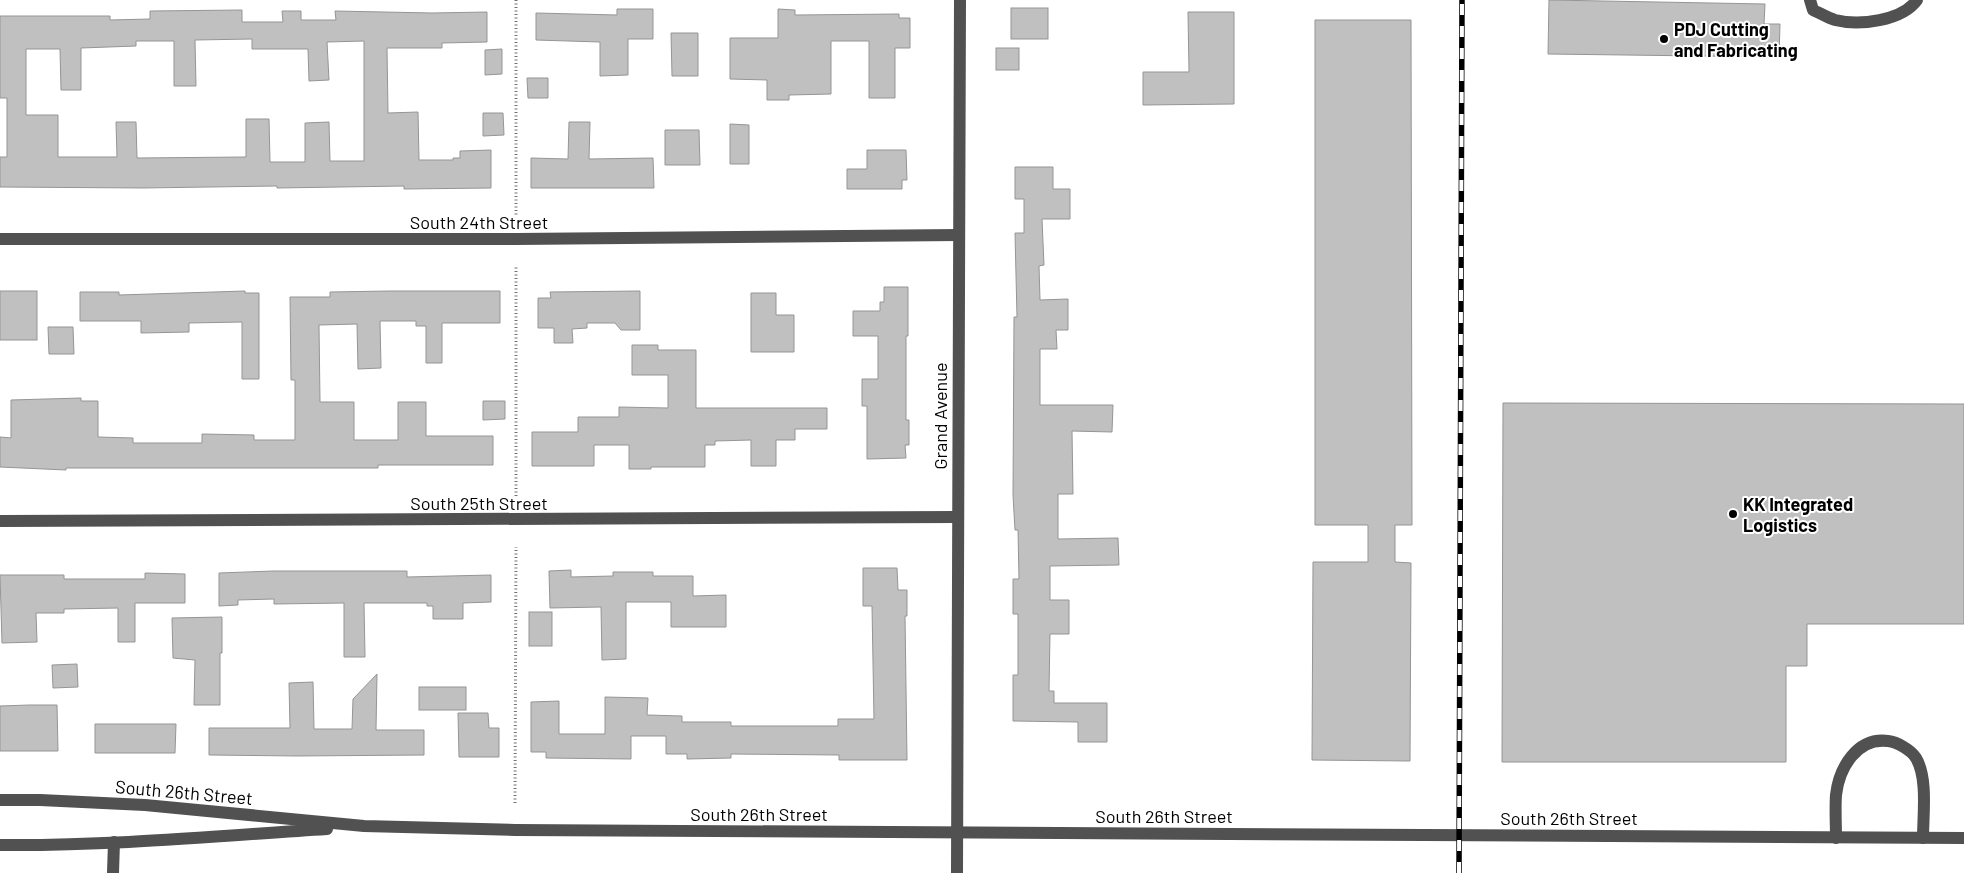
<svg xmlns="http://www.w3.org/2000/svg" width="1964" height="873" font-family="Barlow,sans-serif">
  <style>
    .building { fill: #c0c0c0; stroke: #959595; fill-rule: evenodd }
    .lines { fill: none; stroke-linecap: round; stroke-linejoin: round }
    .path { stroke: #737373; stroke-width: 3; stroke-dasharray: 1 2.5; stroke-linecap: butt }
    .minor { stroke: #515151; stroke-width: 12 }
    .rail-casing { stroke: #000; stroke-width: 5.5 }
    .rail { stroke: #fff; stroke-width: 4; stroke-dasharray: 11; stroke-linecap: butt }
    .poi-dot { fill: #000; stroke: #fff; stroke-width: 2 }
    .labels { text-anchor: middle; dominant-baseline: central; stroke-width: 4; stroke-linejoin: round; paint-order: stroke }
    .poi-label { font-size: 18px; font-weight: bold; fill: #000; stroke: #fff; text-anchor: start }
    .street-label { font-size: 18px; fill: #000; stroke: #fff }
  </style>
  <rect width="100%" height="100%" fill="#fff"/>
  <!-- building -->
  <g class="building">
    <polygon points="1549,0 1765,4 1764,24 1780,24 1779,57 1548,54"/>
    <rect x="1011" y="8" width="37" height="31"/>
    <polygon points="617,9 653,9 653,39 628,39 628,75 600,76 600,42 536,40 536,13 617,15"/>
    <polygon points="778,9 795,10 795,15 899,14 899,18 910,18 910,48 895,48 895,98 869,98 869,41 831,41 831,94 789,95 789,100 767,100 767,80 730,79 730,38 778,38"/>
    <path d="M 242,10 L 242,22 L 283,22 L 282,11 L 301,11 L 301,20 L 336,20 L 335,11 L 432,13 L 487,12 L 487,42 L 442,43 L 442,48 L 387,48 L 388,113 L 418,112 L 419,160 L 453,160 L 453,158 L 460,158 L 460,151 L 491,150 L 491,188 L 404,189 L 404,186 L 277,188 L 277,186 L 143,188 L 0,187 L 0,157 L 7,157 L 7,98 L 0,98 L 0,16 L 110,16 L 110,20 L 150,19 L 150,11 ZM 252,39 L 252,49 L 308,49 L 309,81 L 329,80 L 327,42 L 364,41 L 364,161 L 330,161 L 329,122 L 305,123 L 305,162 L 270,162 L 269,119 L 246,119 L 246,157 L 137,158 L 136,122 L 116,122 L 117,157 L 58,157 L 58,115 L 26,115 L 26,49 L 60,49 L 61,90 L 81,90 L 81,48 L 136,46 L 136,41 L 174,41 L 174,86 L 196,86 L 195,40 Z"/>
    <polygon points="1188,12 1234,12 1234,104 1143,105 1143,72 1189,72"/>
    <polygon points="1315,20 1411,20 1412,525 1395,525 1395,562 1411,563 1410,761 1312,760 1313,562 1368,562 1368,525 1315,525"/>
    <polygon points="671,33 698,33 698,76 672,76"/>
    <rect x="996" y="48" width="23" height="22"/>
    <polygon points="502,49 502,74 485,75 485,50"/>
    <polygon points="527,78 548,78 548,98 528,98"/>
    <polygon points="483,113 503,113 504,135 483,136"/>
    <polygon points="569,122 590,122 589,159 653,158 654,188 531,188 531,158 568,159"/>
    <polygon points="730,124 749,125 749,164 730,164"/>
    <polygon points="665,130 699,130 700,165 665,165"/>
    <polygon points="867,150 906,150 907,180 902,180 902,189 847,189 847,169 867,169"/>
    <polygon points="1015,167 1053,167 1053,189 1070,189 1070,219 1042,219 1044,265 1039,266 1040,300 1068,299 1068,330 1056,330 1057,349 1040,349 1040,405 1113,405 1112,432 1072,431 1073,494 1058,494 1058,539 1118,538 1119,565 1050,566 1050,600 1069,600 1069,634 1050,634 1049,691 1054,691 1054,703 1107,703 1107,742 1078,742 1078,722 1013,721 1013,675 1018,675 1018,614 1013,614 1013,579 1019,579 1018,530 1015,530 1013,495 1014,317 1017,317 1015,233 1024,233 1024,199 1015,199"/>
    <polygon points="884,287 908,287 908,336 906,336 906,420 909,420 909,445 905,445 906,458 867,459 867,406 862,406 862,379 878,379 878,336 853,336 853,311 880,311 880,302 884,302"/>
    <rect x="0" y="291" width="37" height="49"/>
    <polygon points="245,291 245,293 259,293 259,379 242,379 242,322 189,323 189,332 141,333 141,321 80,321 80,292 119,292 119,295"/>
    <polygon points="389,291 500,291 500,323 442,323 442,363 426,363 426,326 416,326 416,321 380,321 381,368 358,369 357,324 319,325 320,402 354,402 354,440 398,440 398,402 426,402 426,436 493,436 493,465 378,465 378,468 66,468 66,470 0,467 0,437 11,438 11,400 81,398 81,401 98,401 98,437 133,438 133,443 202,443 202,434 254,435 254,440 295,440 295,380 291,380 290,297 330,297 330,292"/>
    <polygon points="640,291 640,330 621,330 615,323 587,323 587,328 572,329 573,343 554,343 554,328 538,328 538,298 551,298 550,292"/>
    <polygon points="751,293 776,293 776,315 794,315 794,352 751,352"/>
    <polygon points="48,327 73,327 74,354 49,354"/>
    <polygon points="632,345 658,345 658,350 696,350 696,408 827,408 827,429 795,429 795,440 776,440 776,466 751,466 751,440 715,441 715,445 705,445 705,467 651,467 651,469 629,469 629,445 594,445 594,466 532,466 532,432 578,432 578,417 619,417 619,407 668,408 668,375 632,375"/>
    <polygon points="483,401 505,401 505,419 483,420"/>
    <polygon points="1503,403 1964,404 1964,624 1807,624 1807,666 1786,666 1786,762 1502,762"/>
    <polygon points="863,568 897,568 898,590 907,590 907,616 905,616 907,760 839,760 839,755 731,754 731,758 687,759 687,754 666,754 666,736 631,736 631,759 546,758 546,752 531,752 531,702 559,701 559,734 605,734 605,697 648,698 647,715 682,716 682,722 731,722 731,726 838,726 838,719 874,719 872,606 863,606"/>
    <polygon points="571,570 571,577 613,576 613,572 653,572 653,576 693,576 693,596 726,595 726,627 671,627 671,602 626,602 626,659 602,660 601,607 550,608 549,571"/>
    <polygon points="273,571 407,571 407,577 491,575 491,602 463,603 463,619 433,619 433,606 427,606 427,603 364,603 365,657 344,657 344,603 274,604 274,599 238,600 238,605 219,606 219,573"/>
    <polygon points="145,573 185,574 185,603 135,603 135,642 118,642 118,608 64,609 64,613 36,613 37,642 2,643 0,575 64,575 64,579 145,579"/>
    <rect x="529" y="612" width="23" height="34"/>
    <polygon points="222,617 222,653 220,653 220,705 194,705 195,660 173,658 172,618"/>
    <polygon points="77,664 78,687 53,688 52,665"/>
    <polygon points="377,674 376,730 424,730 424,755 297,756 209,755 209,728 290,728 289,683 313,682 314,729 352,729 353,699"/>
    <rect x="419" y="687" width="47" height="23"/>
    <polygon points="29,705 57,705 58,751 0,751 0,706"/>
    <polygon points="458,713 488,713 489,728 499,728 499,757 459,757"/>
    <polygon points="95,724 176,724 175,753 95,753"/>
  </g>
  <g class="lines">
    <!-- path -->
    <g class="path">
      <polyline points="516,0 516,215"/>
      <polyline points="516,496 516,267"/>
      <polyline points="515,803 516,547"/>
    </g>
    <!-- minor -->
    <g class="minor">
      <path d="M 1810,0 L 1813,10 C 1820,13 1828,18 1835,20 C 1859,26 1902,21 1917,0"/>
      <polyline points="0,239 516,239 959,235"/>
      <polyline points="0,521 957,517"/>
      <polyline points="0,800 40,800 145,805 364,826 515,830 1964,838"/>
      <path d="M 1836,838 C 1836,824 1835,809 1836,795 C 1839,768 1857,737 1888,741 C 1897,742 1911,750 1916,758 C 1928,778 1923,815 1923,838"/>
      <path d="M 0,845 C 109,846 218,836 327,829"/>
      <polyline points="113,873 114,842"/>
      <polyline points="957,873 960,0"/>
    </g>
    <defs>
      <polyline id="rail" points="1459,873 1462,0"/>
    </defs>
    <!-- rail casing -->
    <use href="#rail" class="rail-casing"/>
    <!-- rail -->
    <use href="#rail" class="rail"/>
  </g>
  <!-- markers -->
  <g class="poi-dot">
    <circle cx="1664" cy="39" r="5"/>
    <circle cx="1733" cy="514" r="5"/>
  </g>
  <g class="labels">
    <!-- poi labels -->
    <g class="poi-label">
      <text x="1674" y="29">PDJ Cutting<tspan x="1674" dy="21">and Fabricating</tspan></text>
      <text x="1743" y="504">KK Integrated<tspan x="1743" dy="21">Logistics</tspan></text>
    </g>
    <!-- street labels -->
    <g class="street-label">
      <text x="479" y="222">South 24th Street</text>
      <text transform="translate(940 416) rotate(-90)">Grand Avenue</text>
      <text x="479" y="503">South 25th Street</text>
      <text transform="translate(184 792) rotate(5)">South 26th Street</text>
      <text x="759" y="814">South 26th Street</text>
      <text x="1164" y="816">South 26th Street</text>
      <text x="1569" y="818">South 26th Street</text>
    </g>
  </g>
</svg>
